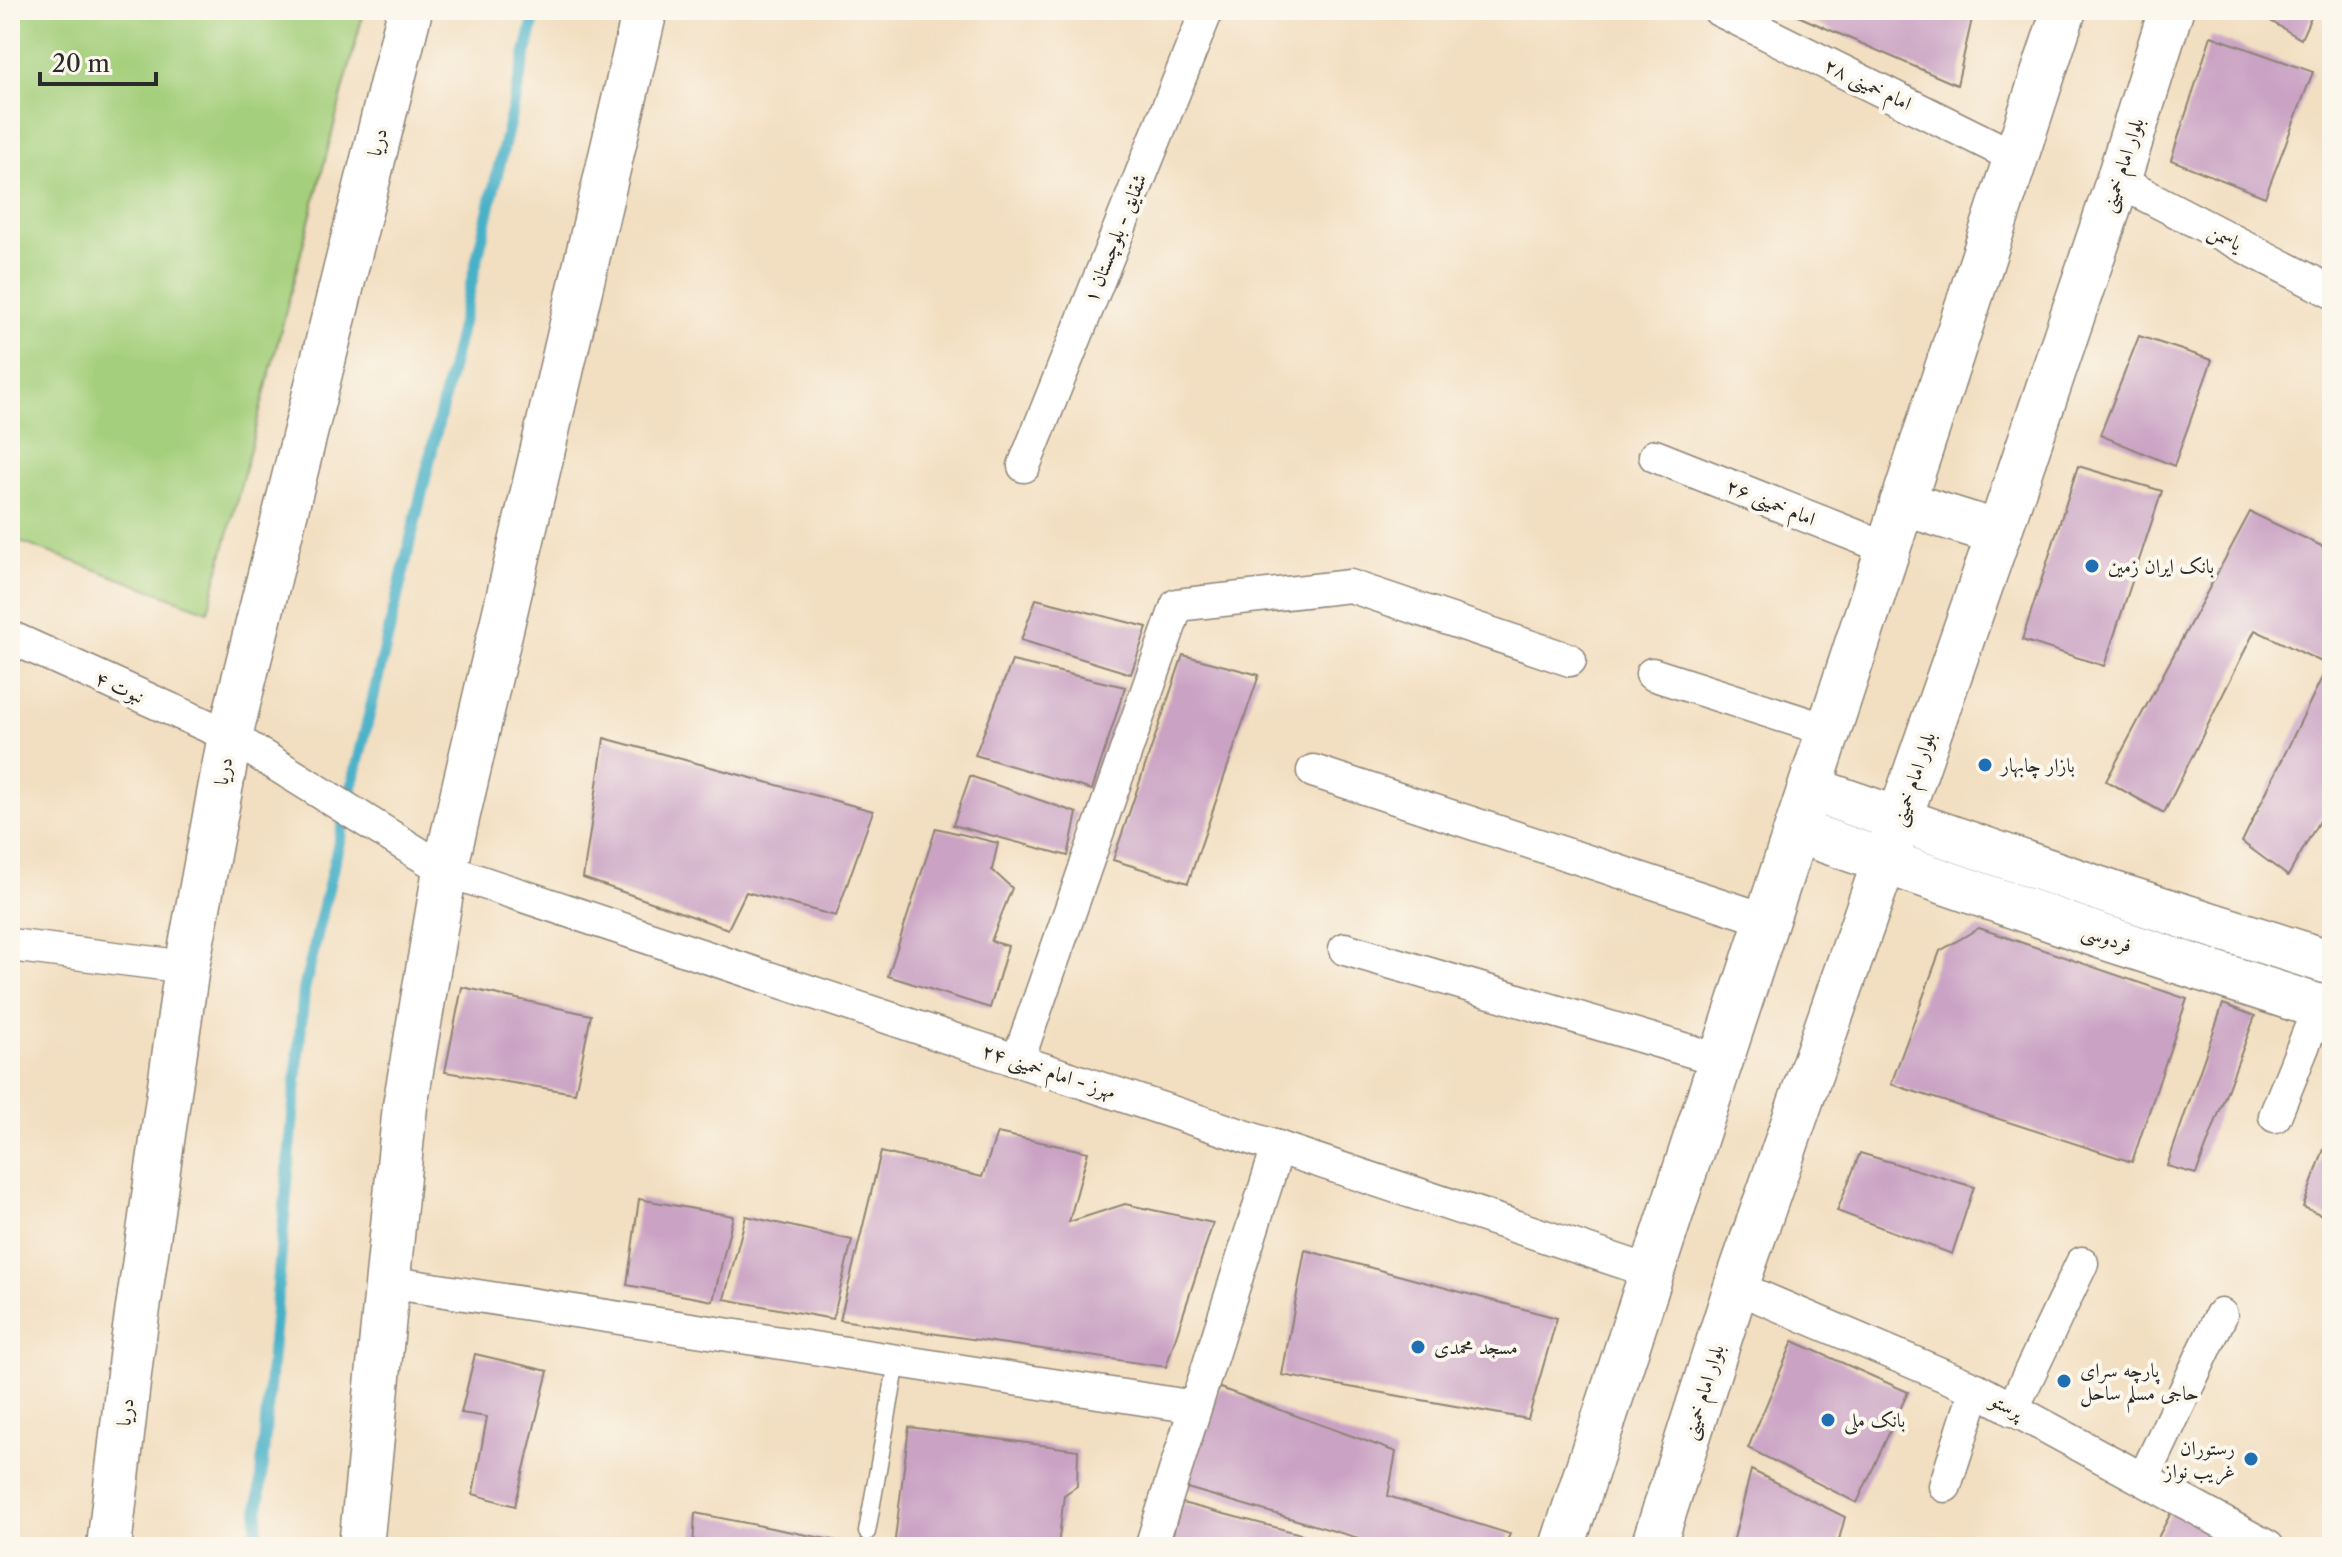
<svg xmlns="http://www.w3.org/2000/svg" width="2342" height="1557" font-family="'Libre Caslon Text',Amiri,serif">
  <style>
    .green { fill: #a4cf7b; stroke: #687d53; stroke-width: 2 }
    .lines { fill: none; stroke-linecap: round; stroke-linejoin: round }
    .stream { stroke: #48b1c7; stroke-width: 12 }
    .building { fill: #caa3c4 }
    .lane-casing { stroke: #8e8476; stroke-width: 19 }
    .street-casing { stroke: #8e8476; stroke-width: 35 }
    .secondary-casing { stroke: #8e8476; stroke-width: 47 }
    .primary-casing { stroke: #8e8476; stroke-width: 47 }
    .lane { stroke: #fff; stroke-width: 16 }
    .street { stroke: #fff; stroke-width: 32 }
    .secondary { stroke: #fff; stroke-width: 44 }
    .primary { stroke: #fff; stroke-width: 44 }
    .poi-dot { fill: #1f6fb2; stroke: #fbf7ec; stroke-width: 3 }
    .labels { text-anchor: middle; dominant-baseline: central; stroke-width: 8; stroke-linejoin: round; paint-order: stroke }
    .street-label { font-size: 20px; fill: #2b2b2b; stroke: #fbf7ec }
    .poi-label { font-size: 20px; fill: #2b2b2b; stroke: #fbf7ec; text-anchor: start }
  </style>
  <rect width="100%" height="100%" fill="#fbf7ec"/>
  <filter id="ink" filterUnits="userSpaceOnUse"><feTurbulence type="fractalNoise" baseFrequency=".0125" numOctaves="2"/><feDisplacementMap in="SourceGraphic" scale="16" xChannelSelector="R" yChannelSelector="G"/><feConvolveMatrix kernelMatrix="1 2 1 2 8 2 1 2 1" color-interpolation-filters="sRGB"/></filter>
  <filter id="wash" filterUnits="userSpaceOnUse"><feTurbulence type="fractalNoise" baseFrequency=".006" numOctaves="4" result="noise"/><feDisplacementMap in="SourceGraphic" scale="32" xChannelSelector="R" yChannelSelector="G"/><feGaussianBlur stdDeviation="1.8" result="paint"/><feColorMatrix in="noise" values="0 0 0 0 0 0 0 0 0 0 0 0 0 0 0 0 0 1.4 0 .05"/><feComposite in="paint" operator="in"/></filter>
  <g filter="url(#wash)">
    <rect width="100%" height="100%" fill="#f2dec0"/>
    <!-- green -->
    <polygon class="green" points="10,10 364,10 208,611 10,538"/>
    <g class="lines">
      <!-- stream -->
      <polyline class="stream" points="255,1547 304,990 536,10"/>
    </g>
    <g id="blocks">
      <!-- building -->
      <g class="building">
        <polygon points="1784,10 1923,10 1939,17 1927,10 1974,10 1957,85"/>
        <polygon points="2252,10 2314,10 2301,39"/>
        <polygon points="2211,36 2313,72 2265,197 2171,160"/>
        <polygon points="2139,336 2212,360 2174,466 2100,435"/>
        <polygon points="2078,466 2162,491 2104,666 2022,640"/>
        <polygon points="2250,512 2332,551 2332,798 2288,876 2242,842 2328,665 2255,630 2164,813 2106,781"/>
        <polygon points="1036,599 1147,627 1131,674 1021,640"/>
        <polygon points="1183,655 1259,675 1188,883 1113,860"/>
        <polygon points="1012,661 1125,687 1092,790 975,755"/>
        <polygon points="604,738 873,811 836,916 746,892 728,929 583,878"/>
        <polygon points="970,776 1077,813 1068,856 953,825"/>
        <polygon points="936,828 998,843 992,870 1012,888 991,941 1008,946 990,1008 888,976"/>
        <polygon points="1979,928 2187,999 2132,1162 1891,1084 1940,951"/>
        <polygon points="462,987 591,1015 575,1093 445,1072"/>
        <polygon points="2223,1004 2255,1016 2196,1174 2167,1166"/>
        <polygon points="2332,1127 2332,1219 2303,1207"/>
        <polygon points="997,1133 1088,1152 1069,1222 1125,1204 1213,1223 1166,1367 840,1320 881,1152 982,1177"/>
        <polygon points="1860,1153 1974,1187 1952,1254 1837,1211"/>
        <polygon points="639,1199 733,1216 713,1301 627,1285"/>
        <polygon points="746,1216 852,1240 833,1319 724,1299"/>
        <polygon points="1305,1250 1557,1318 1528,1419 1282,1375"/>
        <polygon points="1793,1341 1908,1392 1857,1503 1748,1448"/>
        <polygon points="475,1354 548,1371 515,1506 473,1494 487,1417 461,1413"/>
        <polygon points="1220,1388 1396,1452 1388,1496 1510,1534 1504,1547 1389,1547 1187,1488 1208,1408"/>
        <polygon points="909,1427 1078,1450 1077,1486 1064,1495 1058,1547 894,1547"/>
        <polygon points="1751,1470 1845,1517 1837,1547 1732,1547"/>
        <polygon points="1182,1503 1347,1546 1347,1547 1169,1547"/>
        <polygon points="2172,1511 2234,1547 2153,1547"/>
        <polygon points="695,1513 863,1546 863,1547 693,1547"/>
      </g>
    </g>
  </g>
  <g filter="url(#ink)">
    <use href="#blocks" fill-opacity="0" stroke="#8e8476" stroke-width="2"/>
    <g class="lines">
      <defs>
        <polyline id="lane" points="867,1532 897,1362"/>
        <g id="street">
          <polyline points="1719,10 2017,158"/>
          <polyline points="2118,181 2332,292"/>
          <polyline points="1655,456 1887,548"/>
          <polyline points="1024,466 1207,10"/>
          <polyline points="10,637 230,736 445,870 1652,1272"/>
          <polyline points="1652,674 1830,731"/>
          <polyline points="1313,771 1767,920"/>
          <polyline points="10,945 187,967"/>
          <polyline points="1345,949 1721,1060"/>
          <polyline points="1018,1060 1177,605 1350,586 1570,660"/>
          <polyline points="2275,1116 2319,1007"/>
          <polyline points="387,1282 1195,1407"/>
          <polyline points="1736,1287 1976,1389 2268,1547"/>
          <polyline points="2012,1410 2082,1263"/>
          <polyline points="2144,1478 2221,1315"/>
          <polyline points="1945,1486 1976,1389"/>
          <polyline points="1151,1547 1278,1147"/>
        </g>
        <g id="secondary">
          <polyline points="1811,789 2117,895 2332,963"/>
          <polyline points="1797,831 2103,937 2332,1011"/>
          <polyline points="109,1547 131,1357 187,967 230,736 410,10"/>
          <polyline points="361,1547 405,1106 445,870 645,10"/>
        </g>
        <g id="primary">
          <polyline points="1902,503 1999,533"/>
          <polyline points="1562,1547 2064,10"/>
          <polyline points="1653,1547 1736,1287 1999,533 2118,181 2171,10"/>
        </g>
      </defs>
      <!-- lane casing -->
      <use href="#lane" class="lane-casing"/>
      <!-- street casing -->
      <use href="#street" class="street-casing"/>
      <!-- secondary casing -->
      <use href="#secondary" class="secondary-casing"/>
      <!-- primary casing -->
      <use href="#primary" class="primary-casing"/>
      <!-- lane -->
      <use href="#lane" class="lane"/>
      <!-- street -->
      <use href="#street" class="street"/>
      <!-- secondary -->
      <use href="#secondary" class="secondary"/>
      <!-- primary -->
      <use href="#primary" class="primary"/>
    </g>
  </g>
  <!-- markers -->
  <g class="poi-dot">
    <circle cx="2092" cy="566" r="8"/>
    <circle cx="1985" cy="765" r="8"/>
    <circle cx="1418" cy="1347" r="8"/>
    <circle cx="2064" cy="1381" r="8"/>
    <circle cx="1828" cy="1420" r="8"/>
    <circle cx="2251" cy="1459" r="8"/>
  </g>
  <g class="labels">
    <!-- street labels -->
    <g class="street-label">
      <text transform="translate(1868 84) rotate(26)">امام خمینی ۲۸</text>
      <text transform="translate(377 142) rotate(-76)">دریا</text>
      <text transform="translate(2122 165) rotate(-72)">بلوار امام خمینی</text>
      <text transform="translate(2225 237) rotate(27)">یاسمن</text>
      <text transform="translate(1115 238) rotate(-68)">شقایق - بلوچستان ۱</text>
      <text transform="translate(1771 502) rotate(22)">امام خمینی ۲۶</text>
      <text transform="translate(120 687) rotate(24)">نبوت ۴</text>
      <text transform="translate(223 771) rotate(-80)">دریا</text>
      <text transform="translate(1913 779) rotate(-71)">بلوار امام خمینی</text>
      <text transform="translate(2107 938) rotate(18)">فردوسی</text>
      <text transform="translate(1049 1071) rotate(18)">مهرز - امام خمینی ۲۴</text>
      <text transform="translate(1703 1392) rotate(-73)">بلوار امام خمینی</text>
      <text transform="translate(2007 1406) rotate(28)">پرستو</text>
      <text transform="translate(125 1412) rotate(-83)">دریا</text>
    </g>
    <!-- poi labels -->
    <g class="poi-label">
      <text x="2108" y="566">بانک ایران زمین</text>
      <text x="2001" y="765">بازار چابهار</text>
      <text x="1434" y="1347">مسجد محمدی</text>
      <text x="2080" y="1370">پارچه سرای<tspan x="2080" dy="23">حاجی مسلم ساحل</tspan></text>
      <text x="1844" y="1420">بانک ملی</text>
      <text x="2235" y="1448" text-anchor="end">رستوران<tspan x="2235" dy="23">غریب نواز</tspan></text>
    </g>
  </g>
  <!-- margin -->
  <rect width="2342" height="1557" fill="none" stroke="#fbf7ec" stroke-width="40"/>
  <!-- scale -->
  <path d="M40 72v12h116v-12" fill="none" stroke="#2b2b2b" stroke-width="4"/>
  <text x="52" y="72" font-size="24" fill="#2b2b2b" stroke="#fbf7ec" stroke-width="6" paint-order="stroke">20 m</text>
</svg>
